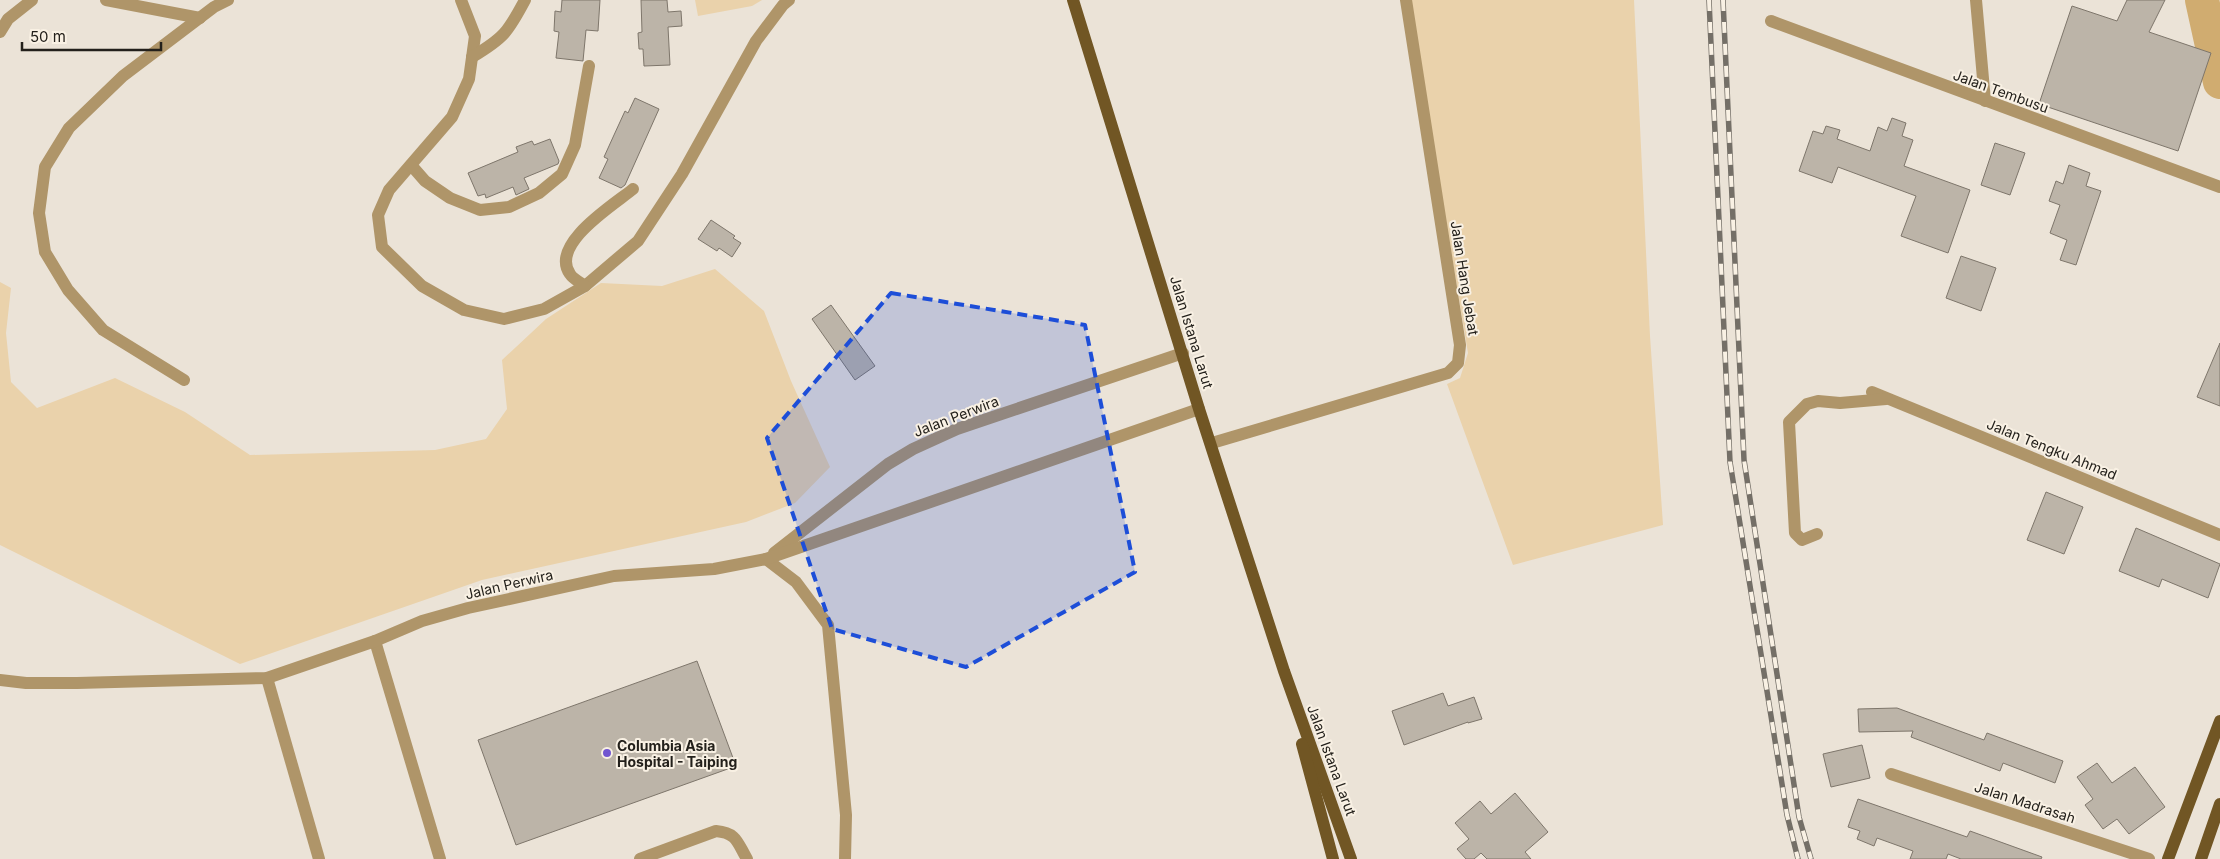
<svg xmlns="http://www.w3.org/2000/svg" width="2220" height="859" font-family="Inter,sans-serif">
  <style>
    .green { fill: #ead2ab }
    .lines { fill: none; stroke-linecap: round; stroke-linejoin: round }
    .river { stroke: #d0ac70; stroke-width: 34 }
    .building { fill: #bcb4a8; stroke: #7e766b }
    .minor { stroke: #af9569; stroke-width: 12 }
    .major { stroke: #715624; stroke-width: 12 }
    .rail-casing { stroke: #746f67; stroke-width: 5.5 }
    .rail { stroke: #f9f1e4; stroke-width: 4; stroke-dasharray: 11; stroke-linecap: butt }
    .marked { fill: #1d4ed8; fill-opacity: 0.2; stroke: #1d4ed8; stroke-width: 4; stroke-dasharray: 10 6; stroke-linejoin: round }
    .poi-dot { fill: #7256d0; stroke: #f9f1e4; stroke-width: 2 }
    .labels { text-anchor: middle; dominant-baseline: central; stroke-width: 4; stroke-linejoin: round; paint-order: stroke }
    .street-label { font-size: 14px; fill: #23201b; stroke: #f9f1e4 }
    .poi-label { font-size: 14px; font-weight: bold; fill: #23201b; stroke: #f9f1e4; text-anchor: start }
  </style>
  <rect width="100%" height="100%" fill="#ebe3d7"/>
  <!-- green -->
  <g class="green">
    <polygon points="695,0 762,0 752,6 698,16"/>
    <polygon points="1409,0 1634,0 1650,336 1663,525 1513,565 1447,384 1460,378 1468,353"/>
    <polygon points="715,269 764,311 791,381 830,467 795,503 746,522 482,580 240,664 0,545 0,282 11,288 6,333 11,382 37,408 115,378 185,412 250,455 435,450 486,439 507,409 502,360 546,319 601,283 662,286"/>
  </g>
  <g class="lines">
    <!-- river -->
    <polyline class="river" points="2202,0 2220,82"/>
  </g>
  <!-- building -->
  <g class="building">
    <polygon points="562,0 600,0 598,31 586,30 583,61 556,58 559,32 554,31 555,11 561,12"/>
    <polygon points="641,0 667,0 668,12 681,11 682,26 668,27 670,65 644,66 643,49 639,49 638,33 642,32"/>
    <polygon points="2127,0 2165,0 2149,32 2211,53 2178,151 2039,104 2072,6 2117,21"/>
    <polygon points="635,98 659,109 625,185 621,188 599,178 608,159 604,157 614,135 625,111 628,113"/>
    <polygon points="1892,118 1906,123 1902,136 1913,140 1904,166 1970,190 1948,253 1901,236 1916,196 1838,167 1832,183 1799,171 1813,131 1823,134 1826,126 1840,130 1837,139 1870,151 1878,127 1887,131"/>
    <polygon points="550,139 559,161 558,164 524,178 529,189 516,195 513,187 486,198 485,194 478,196 468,173 518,152 516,147 532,141 534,145"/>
    <polygon points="1995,143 2025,153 2010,195 1981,185"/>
    <polygon points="2069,165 2090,173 2086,186 2101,191 2076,265 2060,260 2067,240 2050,233 2060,205 2049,201 2056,181 2063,184"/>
    <polygon points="711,220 735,236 733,238 741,243 732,257 719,248 717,251 698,239"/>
    <polygon points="1961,256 1996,268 1981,311 1946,298"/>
    <polygon points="831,305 875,366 855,380 812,319"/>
    <polygon points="2220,343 2220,406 2197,397"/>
    <polygon points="2046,492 2083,507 2064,554 2027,540"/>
    <polygon points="2136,528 2220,564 2208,598 2162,579 2159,587 2119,571"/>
    <polygon points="697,661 736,766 516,845 478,740"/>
    <polygon points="1443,693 1448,706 1474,697 1482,719 1468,723 1468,722 1404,745 1392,711"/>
    <polygon points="1897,708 1984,740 1987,733 2063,761 2055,783 2003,763 2000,771 1911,737 1913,731 1859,732 1858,709"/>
    <polygon points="1862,745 1870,778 1831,787 1823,754"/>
    <polygon points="2097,763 2112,783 2135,767 2165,807 2129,834 2117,819 2103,829 2085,805 2093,799 2077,777"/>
    <polygon points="1515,793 1548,832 1525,852 1531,859 1487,859 1481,853 1474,859 1466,859 1457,849 1469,839 1455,823 1480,801 1491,814"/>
    <polygon points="1858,799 1967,837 1970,831 2042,857 2041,859 1961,859 1948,854 1946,859 1910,859 1913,851 1877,838 1874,846 1857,839 1860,831 1848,827"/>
  </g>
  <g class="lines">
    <!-- minor -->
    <g class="minor">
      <polyline points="106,0 200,18"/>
      <polyline points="461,0 475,36 469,79 452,117 389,190 378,215 382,247 422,286 464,310 504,319 544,309 585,286 638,241 682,174 756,41 783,5 789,0"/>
      <polyline points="1976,0 1985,101"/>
      <polyline points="1771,21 2220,187"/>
      <polyline points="0,32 8,19 32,0"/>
      <path d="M 472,57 C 504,38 508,32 525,0"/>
      <polyline points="411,165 425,181 450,198 480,210 509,207 539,193 562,174 575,145 589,66"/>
      <path d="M 585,286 C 581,283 573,279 570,274 C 549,244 615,204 633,189"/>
      <polyline points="184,380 103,330 68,290 45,252 39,213 45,167 69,128 123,76 214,7 228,0"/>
      <polyline points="1872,392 2220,535"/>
      <polyline points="1212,443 1448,373 1458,363 1460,345 1406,0"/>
      <polyline points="1817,534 1802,540 1795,533 1789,422 1807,404 1818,401 1840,403 1886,399"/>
      <polyline points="774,553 888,464 913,449 957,429 1183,353"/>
      <polyline points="766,559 796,582 828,625 846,815 845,859"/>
      <polyline points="375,641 440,859"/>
      <polyline points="267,678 319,859"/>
      <polyline points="0,680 26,683 77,683 267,678 375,641 422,621 468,608 614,576 714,569 766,559 1199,409"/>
      <polyline points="1891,774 2149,859"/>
      <path d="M 640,859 L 716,831 C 737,833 737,842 747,859"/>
    </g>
    <!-- major -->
    <g class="major">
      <polyline points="1073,0 1199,409 1284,671 1351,859"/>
      <polyline points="1302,744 1333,859"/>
      <polyline points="2168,859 2220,721"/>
      <polyline points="2201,859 2220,804"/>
    </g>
    <defs>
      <g id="rail">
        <polyline points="1709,0 1730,462 1787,815 1798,859"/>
        <polyline points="1723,0 1744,460 1799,817 1811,859"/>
      </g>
    </defs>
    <!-- rail casing -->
    <use href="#rail" class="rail-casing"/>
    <!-- rail -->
    <use href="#rail" class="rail"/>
  </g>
  <!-- marked area -->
  <path class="marked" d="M 891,293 L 1085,325 L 1135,572 L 966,667 L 832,629 L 767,438 Z"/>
  <!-- markers -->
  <circle class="poi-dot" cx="607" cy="753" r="5"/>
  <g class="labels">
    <!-- street labels -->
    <g class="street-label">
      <text transform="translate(2001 91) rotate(20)">Jalan Tembusu</text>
      <text transform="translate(1465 278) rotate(81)">Jalan Hang Jebat</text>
      <text transform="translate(1192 332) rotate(73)">Jalan Istana Larut</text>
      <text transform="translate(956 416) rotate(-21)">Jalan Perwira</text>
      <text transform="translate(2052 449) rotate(22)">Jalan Tengku Ahmad</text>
      <text transform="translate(509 584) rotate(-13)">Jalan Perwira</text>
      <text transform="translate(1332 760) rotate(70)">Jalan Istana Larut</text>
      <text transform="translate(2025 802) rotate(18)">Jalan Madrasah</text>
    </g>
    <!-- poi labels -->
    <g class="poi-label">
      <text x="617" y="745">Columbia Asia<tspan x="617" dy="16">Hospital - Taiping</tspan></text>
    </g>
  </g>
  <!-- scale -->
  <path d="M22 42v8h139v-8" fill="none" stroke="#23201b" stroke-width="2.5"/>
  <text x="30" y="42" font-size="15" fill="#23201b" stroke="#f9f1e4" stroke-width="4" paint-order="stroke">50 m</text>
</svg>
